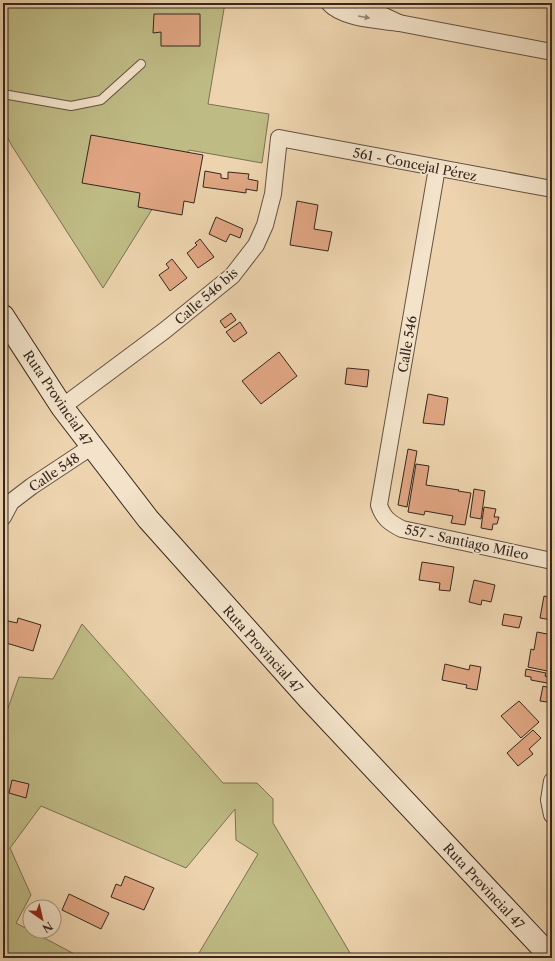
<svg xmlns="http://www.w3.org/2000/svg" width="555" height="961" font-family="'Libre Caslon Text',serif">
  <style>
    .green { fill: #bfbb85; stroke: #7b7152 }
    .building { fill: #e0a683; stroke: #37271f }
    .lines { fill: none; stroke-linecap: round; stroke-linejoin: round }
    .lane-casing { stroke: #645243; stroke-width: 10 }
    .street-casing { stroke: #645243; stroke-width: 18 }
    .secondary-casing { stroke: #37271f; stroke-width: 24 }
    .lane { stroke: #f3e3ca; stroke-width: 8 }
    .street { stroke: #f3e3ca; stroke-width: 16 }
    .secondary { stroke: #f3e3ca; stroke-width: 22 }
    .oneway { fill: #958574 }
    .labels { text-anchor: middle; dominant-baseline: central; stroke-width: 3.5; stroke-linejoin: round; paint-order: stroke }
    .street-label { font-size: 13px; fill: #37271f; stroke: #f3e3ca }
  </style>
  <rect width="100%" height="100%" fill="#edd4ae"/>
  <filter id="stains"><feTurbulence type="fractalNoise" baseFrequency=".005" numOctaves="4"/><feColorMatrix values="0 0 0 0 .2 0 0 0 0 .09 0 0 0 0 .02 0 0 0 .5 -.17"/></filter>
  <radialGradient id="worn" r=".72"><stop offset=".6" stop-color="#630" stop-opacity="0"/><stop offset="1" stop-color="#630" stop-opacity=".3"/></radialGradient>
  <!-- green -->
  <g class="green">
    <polygon points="3,3 225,3 208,104 269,114 262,163 189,150 103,288 12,146 3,129"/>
    <polygon points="82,624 223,783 257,783 273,799 273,823 353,958 196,958 258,854 236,840 235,809 186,868 41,806 10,848 31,895 16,923 82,958 3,958 3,722 19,677 53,679"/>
  </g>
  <!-- building -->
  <g class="building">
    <polygon points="154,14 200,14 200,46 161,46 161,32 153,33"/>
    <polygon points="91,135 203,155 194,203 184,201 182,215 138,207 140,193 82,183"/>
    <polygon points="205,171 221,174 221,178 228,179 228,172 249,174 248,179 258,181 257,191 246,189 246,193 203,187"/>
    <polygon points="297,201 318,205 314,229 332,232 328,251 290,245"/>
    <polygon points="216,217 243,229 240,238 230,234 226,242 209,234"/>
    <polygon points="200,239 214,257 198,268 187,253 197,245 195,243"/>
    <polygon points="172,259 187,278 170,291 159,275 169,268 166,264"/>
    <polygon points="231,313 236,320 225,328 220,321"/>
    <polygon points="240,322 247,333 234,342 226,332"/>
    <polygon points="279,352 297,376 261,404 242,381"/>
    <polygon points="347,368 369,370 367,387 345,384"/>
    <polygon points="428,394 448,398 444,425 423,423"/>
    <polygon points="408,449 417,451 407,507 398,505"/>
    <polygon points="416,464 429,466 426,485 459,490 458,491 471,493 465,525 451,523 453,516 425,511 424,515 408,512"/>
    <polygon points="474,489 485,491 481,519 470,517"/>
    <polygon points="484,507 496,509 494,517 499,517 497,524 493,524 492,530 481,528"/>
    <polygon points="422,562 454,567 450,591 439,590 440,583 419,580"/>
    <polygon points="474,580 495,585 491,602 482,600 481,605 469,602"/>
    <polygon points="544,596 552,598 552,620 540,618"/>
    <polygon points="504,614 522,617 519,628 502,625"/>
    <polygon points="18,618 41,625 33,651 3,642 4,620 17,623"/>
    <polygon points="537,632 552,635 549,653 552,653 548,664 552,665 552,672 528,667 531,649 534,650"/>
    <polygon points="445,664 469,670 470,665 481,667 477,690 466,688 467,685 442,680"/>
    <polygon points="526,669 546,673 545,676 552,678 552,684 531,680 531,677 525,676"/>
    <polygon points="543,686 550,688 547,702 540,701"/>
    <polygon points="519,701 539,722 521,738 501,716"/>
    <polygon points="533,730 541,738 529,749 533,754 518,766 507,753"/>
    <polygon points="12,780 29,784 26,798 9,793"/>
    <polygon points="125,876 154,888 144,910 111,897 116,884 121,886"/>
    <polygon points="69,894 109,913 101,929 62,910"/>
  </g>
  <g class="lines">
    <defs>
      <polyline id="lane" points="3,94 71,106 101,100 141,64"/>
      <g id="street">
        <path d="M 329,3 C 343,19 379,20 399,23 L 369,9 L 362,3"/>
        <polyline points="399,23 552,52"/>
        <path d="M 437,168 L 379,505 C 383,518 390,523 402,529 L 552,561"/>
        <polyline points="62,407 164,331 232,276 256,245 265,225 273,194 279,138 552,189"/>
        <polyline points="3,517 11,502 32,486 91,447"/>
        <polyline points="552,781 549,800 552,815"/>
      </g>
      <polyline id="secondary" points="3,316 62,407 148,519 308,698 552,958"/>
    </defs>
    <!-- lane casing -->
    <use href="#lane" class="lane-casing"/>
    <!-- street casing -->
    <use href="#street" class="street-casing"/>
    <!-- secondary casing -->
    <use href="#secondary" class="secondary-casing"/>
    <!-- lane -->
    <use href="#lane" class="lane"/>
    <!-- street -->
    <use href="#street" class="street"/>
    <!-- secondary -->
    <use href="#secondary" class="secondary"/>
  </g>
  <!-- one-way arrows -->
  <defs><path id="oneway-solid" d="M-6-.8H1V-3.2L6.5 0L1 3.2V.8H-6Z"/></defs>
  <use class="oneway" href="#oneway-solid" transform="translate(364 17) rotate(10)"/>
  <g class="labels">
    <!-- street labels -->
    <g class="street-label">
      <text transform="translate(415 164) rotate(11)">561 - Concejal Pérez</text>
      <text transform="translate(206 296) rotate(-41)">Calle 546 bis</text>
      <text transform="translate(407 344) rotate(-80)">Calle 546</text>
      <text transform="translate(58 398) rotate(56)">Ruta Provincial 47</text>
      <text transform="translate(54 472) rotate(-34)">Calle 548</text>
      <text transform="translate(467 542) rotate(12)">557 - Santiago Mileo</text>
      <text transform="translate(263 649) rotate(48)">Ruta Provincial 47</text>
      <text transform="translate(484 886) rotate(47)">Ruta Provincial 47</text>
    </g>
  </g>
  <!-- margin -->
  <rect width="555" height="961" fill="none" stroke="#edd4ae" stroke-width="16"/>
  <rect x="4" y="4" width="547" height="953" fill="none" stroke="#37271f" stroke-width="2"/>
  <rect x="8" y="8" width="539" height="945" fill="none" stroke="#37271f"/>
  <!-- north arrow -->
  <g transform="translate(42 919) rotate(146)"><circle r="19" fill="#f3e3ca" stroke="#a89886"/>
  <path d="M0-3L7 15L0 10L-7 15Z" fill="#8f2418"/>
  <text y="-6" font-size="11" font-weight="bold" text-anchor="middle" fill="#37271f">N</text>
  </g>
  <rect width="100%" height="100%" filter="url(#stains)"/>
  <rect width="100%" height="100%" fill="url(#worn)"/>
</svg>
